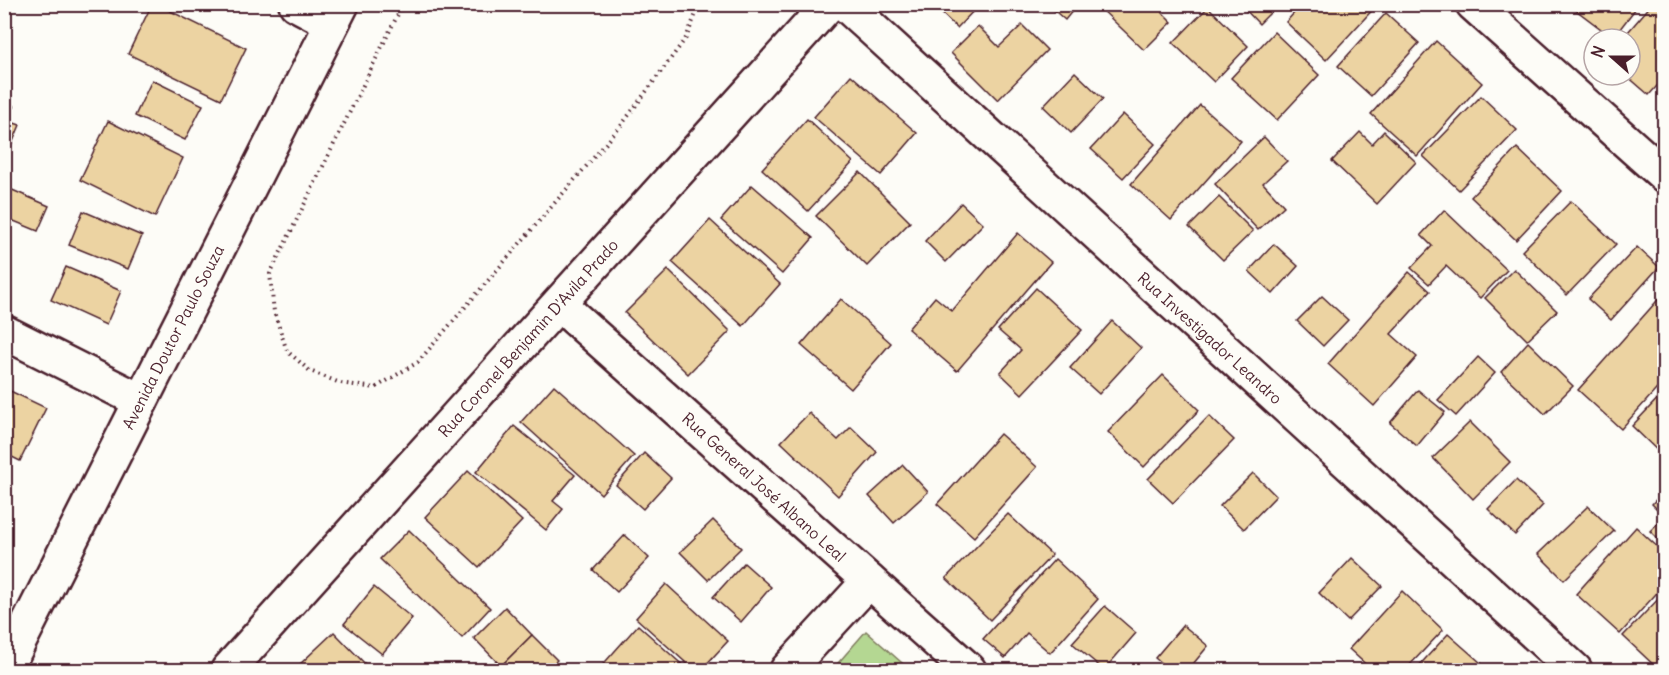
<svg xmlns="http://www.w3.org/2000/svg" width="1669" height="675" font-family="Delius,sans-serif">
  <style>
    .green { fill: #b4d792; stroke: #7f7b5e; stroke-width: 1.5 }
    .building { fill: #ecd3a2; stroke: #4a1f2b; stroke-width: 1.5 }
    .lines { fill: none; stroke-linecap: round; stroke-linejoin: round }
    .minor-casing { stroke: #4a1f2b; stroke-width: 38 }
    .path { stroke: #4a1f2b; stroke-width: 4; stroke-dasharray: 1.5 4.5; stroke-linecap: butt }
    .minor { stroke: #fdfcf7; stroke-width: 33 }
    .labels { text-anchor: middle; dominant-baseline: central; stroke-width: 4.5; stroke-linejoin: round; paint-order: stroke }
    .street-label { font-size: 16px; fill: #4a1f2b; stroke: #fdfcf7 }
  </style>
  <rect width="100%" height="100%" fill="#fdfcf7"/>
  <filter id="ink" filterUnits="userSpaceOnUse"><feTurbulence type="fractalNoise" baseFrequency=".0167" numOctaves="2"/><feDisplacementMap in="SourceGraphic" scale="12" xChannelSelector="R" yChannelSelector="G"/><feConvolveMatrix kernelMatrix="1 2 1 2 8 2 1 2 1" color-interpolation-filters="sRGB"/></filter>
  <g filter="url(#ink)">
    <!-- green -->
    <polygon class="green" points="866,631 910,670 832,670"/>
    <!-- building -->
    <g class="building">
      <polygon points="152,4 156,4 246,48 221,99 128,54"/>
      <polygon points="932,4 980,4 957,28"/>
      <polygon points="1047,4 1078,4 1065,20"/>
      <polygon points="1101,4 1154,4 1172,22 1144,50 1099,7"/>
      <polygon points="1240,4 1279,4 1259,24"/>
      <polygon points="1302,4 1378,4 1326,60 1286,22"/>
      <polygon points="1580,4 1639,4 1613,38 1576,10"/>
      <polygon points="1652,4 1664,4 1664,78 1649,95 1626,75 1630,75 1630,39 1622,39"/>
      <polygon points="1208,7 1248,46 1214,82 1173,43"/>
      <polygon points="1386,13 1419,43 1371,96 1338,66"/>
      <polygon points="1022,25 1047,50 998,100 951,53 978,26 999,47"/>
      <polygon points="1274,32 1319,75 1277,120 1231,78"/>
      <polygon points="1436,41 1482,83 1417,156 1371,114"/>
      <polygon points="1075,72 1103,99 1071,133 1043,106"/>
      <polygon points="851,75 917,133 881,175 814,117"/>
      <polygon points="152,80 203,105 185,140 135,116"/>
      <polygon points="1481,96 1517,130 1459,190 1423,156"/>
      <polygon points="4,102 14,106 8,121 20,125 6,158 4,158"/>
      <polygon points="1200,105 1241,141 1171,220 1131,184"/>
      <polygon points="1123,114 1155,144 1123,178 1091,149"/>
      <polygon points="807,119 853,162 808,211 762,169"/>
      <polygon points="108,121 183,158 155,217 80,180"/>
      <polygon points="1384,131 1416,162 1377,204 1332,161 1360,132 1372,144"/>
      <polygon points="1264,137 1287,161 1263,183 1284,206 1258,230 1215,184"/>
      <polygon points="1517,148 1562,191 1516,240 1471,197"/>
      <polygon points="860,172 910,222 867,266 816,216"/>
      <polygon points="752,185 813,238 782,274 721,220"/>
      <polygon points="10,189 49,206 38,231 4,217 4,202"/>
      <polygon points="1219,197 1253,231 1223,260 1189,227"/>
      <polygon points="1571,201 1616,244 1567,295 1522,251"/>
      <polygon points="961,203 983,224 946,262 925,241"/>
      <polygon points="1444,210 1507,270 1480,298 1446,266 1429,284 1411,268 1432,246 1421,235"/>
      <polygon points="83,211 142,236 128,269 69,245"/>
      <polygon points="710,220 780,284 743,326 672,262"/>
      <polygon points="1018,233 1051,262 957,371 908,329 935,297 952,311"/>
      <polygon points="1274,244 1298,266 1273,294 1249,271"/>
      <polygon points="1637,247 1659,267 1611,320 1588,299"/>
      <polygon points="66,267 121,291 106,325 51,300"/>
      <polygon points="1514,269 1557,311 1527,340 1485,298"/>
      <polygon points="668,270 730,331 688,374 625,313"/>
      <polygon points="1409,272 1430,291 1391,334 1417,357 1374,406 1328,364"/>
      <polygon points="1036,288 1082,330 1022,394 1000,373 1021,350 998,330"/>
      <polygon points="1664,293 1664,381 1621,429 1578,390"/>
      <polygon points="1322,296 1348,320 1323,346 1297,321"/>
      <polygon points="841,299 891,343 851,389 801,345"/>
      <polygon points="1112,321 1141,348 1099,394 1070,368"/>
      <polygon points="1528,342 1573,386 1545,414 1501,372"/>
      <polygon points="1478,357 1495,373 1456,416 1438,400"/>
      <polygon points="1163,375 1199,410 1144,467 1108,432"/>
      <polygon points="554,385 634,456 601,494 521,422"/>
      <polygon points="4,388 46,408 20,461 4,453"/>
      <polygon points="1418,390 1445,412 1417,446 1390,423"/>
      <polygon points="1664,392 1664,457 1632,426"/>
      <polygon points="809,413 838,440 851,427 877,452 838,496 781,442"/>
      <polygon points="1209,416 1234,440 1173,503 1148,479"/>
      <polygon points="1470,422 1510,462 1473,499 1433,458"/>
      <polygon points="514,426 575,475 553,501 563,509 546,530 476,472"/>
      <polygon points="1000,434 1037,467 974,537 937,504"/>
      <polygon points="644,453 671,478 643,509 616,485"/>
      <polygon points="903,465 928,492 894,523 869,496"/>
      <polygon points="468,471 522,521 479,567 425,517"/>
      <polygon points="1253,473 1276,496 1244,529 1220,506"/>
      <polygon points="1516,480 1543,505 1515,535 1488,509"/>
      <polygon points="1664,491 1664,516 1652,504"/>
      <polygon points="1588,506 1614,531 1564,580 1538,554"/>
      <polygon points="1008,514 1052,555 990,620 946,578"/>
      <polygon points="1664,517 1664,545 1650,531"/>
      <polygon points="713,520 741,548 708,580 680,552"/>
      <polygon points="1636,527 1664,553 1664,585 1620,634 1576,594"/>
      <polygon points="409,530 490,608 462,638 380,559"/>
      <polygon points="625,535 649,558 617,592 593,570"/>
      <polygon points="1352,558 1382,586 1348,621 1319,593"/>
      <polygon points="1055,559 1098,599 1050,653 1027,633 1005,658 983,639"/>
      <polygon points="744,563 771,587 741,622 713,597"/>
      <polygon points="666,584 728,641 701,670 694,670 636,618"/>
      <polygon points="374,587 412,618 382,654 344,624"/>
      <polygon points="1402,591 1443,630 1405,670 1372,670 1349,649"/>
      <polygon points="1664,593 1664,670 1659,670 1623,636"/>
      <polygon points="1105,606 1136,633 1104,670 1072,643"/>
      <polygon points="505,607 532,635 501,666 474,638"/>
      <polygon points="638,625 688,670 598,670"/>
      <polygon points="1183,625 1208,646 1188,670 1169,670 1155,658"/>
      <polygon points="334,632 371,670 303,670 298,666"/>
      <polygon points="1448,634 1489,670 1415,670"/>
      <polygon points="532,635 557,660 547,670 505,670 501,666"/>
    </g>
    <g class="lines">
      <defs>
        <g id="minor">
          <polyline points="296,4 332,23"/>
          <polyline points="845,4 1575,670"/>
          <polyline points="1473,4 1664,175"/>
          <polyline points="559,304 969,670"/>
          <polyline points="4,332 141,401"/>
          <polyline points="5,670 342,4"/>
          <polyline points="228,670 829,4"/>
          <polyline points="787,670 869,581"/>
        </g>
      </defs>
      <!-- minor casing -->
      <use href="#minor" class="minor-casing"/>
      <!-- path -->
      <polyline class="path" points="403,4 270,274 274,312 287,351 310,371 340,383 375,388 418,362 620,127 686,38 700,4"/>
      <!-- minor -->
      <use href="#minor" class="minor"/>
    </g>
  </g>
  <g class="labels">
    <!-- street labels -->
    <g class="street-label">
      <text transform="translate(173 337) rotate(-63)">Avenida Doutor Paulo Souza</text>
      <text transform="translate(528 338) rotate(-48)">Rua Coronel Benjamin D'Avila Prado</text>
      <text transform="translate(1210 338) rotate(42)">Rua Investigador Leandro</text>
      <text transform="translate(764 487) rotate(42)">Rua General José Albano Leal</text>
    </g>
  </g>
  <!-- margin -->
  <rect width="1669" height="675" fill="none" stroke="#fdfcf7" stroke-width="24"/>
  <rect x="12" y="12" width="1645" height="651" fill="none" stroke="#4a1f2b" stroke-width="2" filter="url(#ink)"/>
  <!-- north arrow -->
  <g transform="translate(1612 57) rotate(291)"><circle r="28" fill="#fdfcf7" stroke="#b5a4a5" stroke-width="1.5"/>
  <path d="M0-4.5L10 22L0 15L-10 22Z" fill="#4a1f2b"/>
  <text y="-9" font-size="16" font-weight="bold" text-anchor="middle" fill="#4a1f2b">N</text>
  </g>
</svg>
